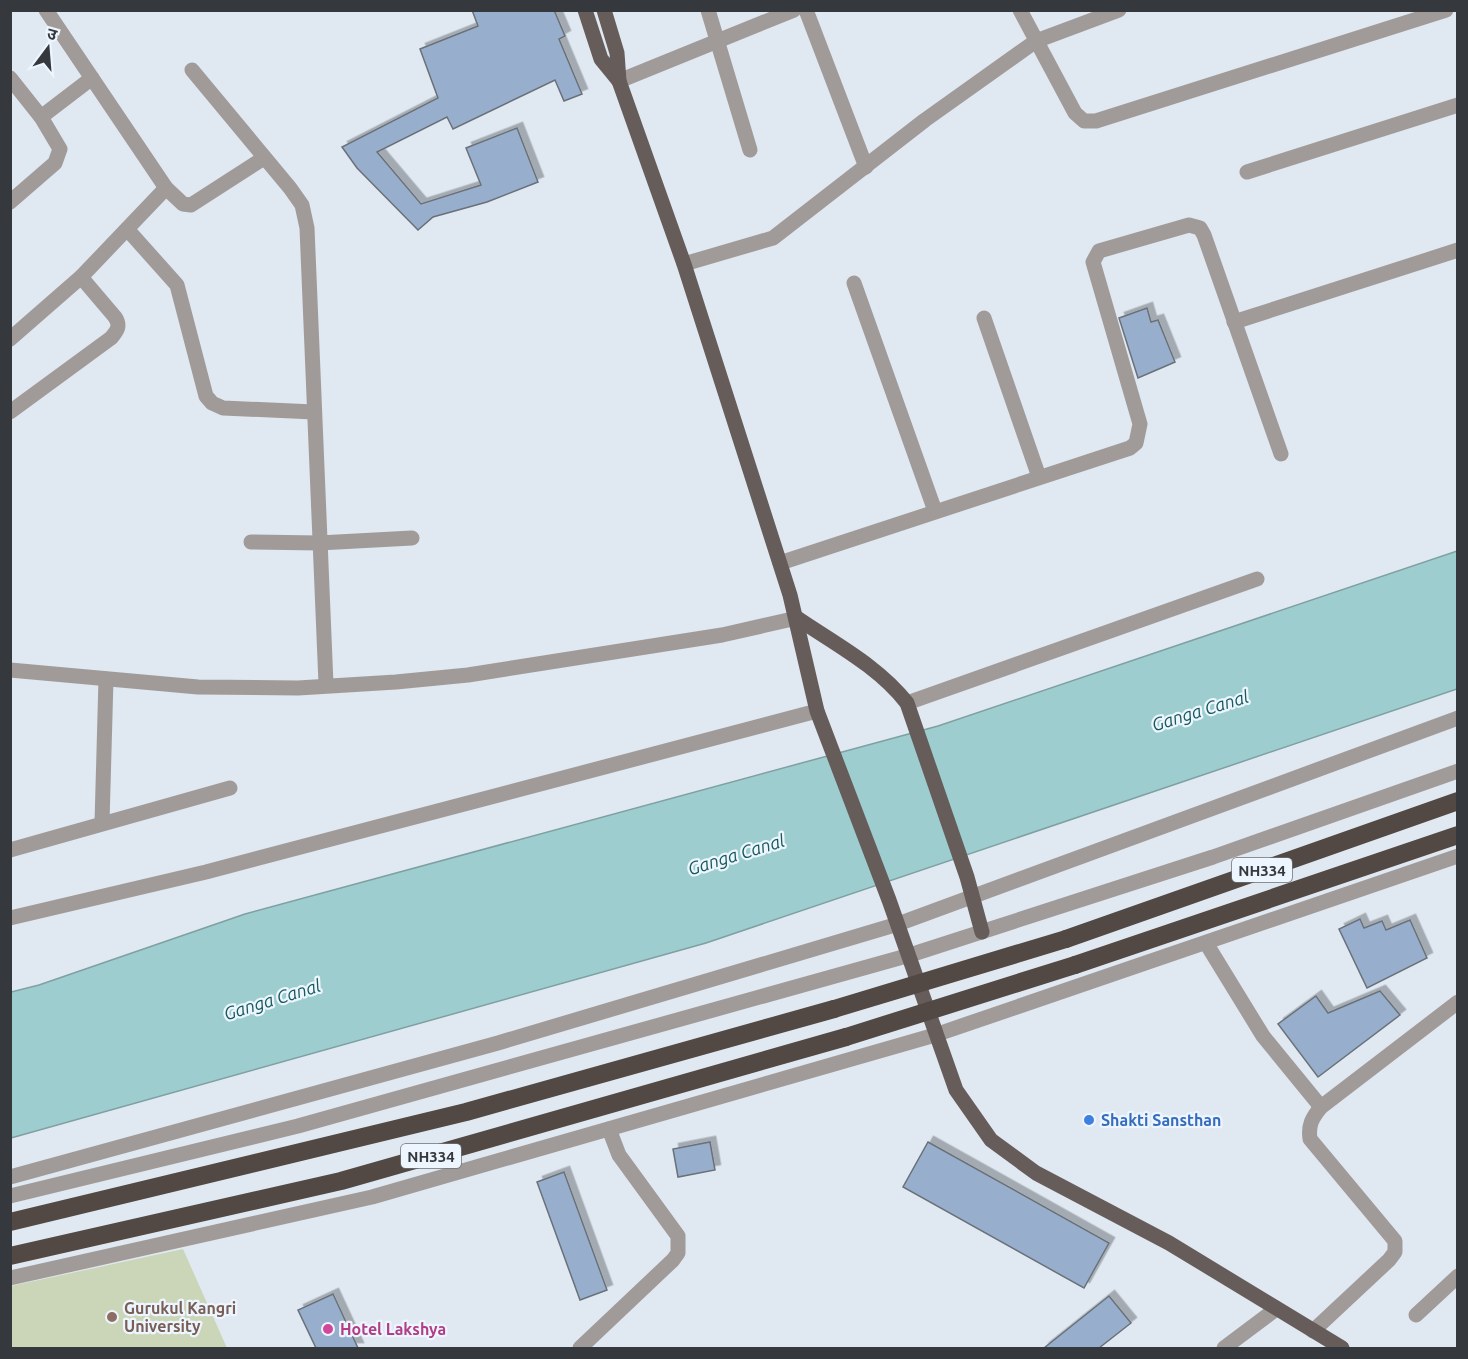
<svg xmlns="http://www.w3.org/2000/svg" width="1468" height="1359" font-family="Ubuntu,'Noto Sans Devanagari',sans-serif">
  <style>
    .green { fill: #cbd6b9 }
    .water { fill: #9dcdce; stroke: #7ea0a2; stroke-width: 1.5 }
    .building { fill: #97afcc; stroke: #6a7179; stroke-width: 1.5; filter: url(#shadow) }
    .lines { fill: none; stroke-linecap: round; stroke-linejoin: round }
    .minor { stroke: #a09b99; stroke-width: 15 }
    .major { stroke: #665d5a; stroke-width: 15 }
    .highway { stroke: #524844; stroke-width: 18 }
    .highway-bridge { stroke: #524844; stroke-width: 18 }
    .shop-dot { fill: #3f7fe0; stroke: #edf5fe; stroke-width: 2 }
    .education-dot { fill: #8d6e63; stroke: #edf5fe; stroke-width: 2 }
    .hotel-dot { fill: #d1479c; stroke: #edf5fe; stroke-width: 2 }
    .labels { text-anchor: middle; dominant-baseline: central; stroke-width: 4.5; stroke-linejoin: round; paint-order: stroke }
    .shield { fill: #edf5fe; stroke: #6c7176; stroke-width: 1.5 }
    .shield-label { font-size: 15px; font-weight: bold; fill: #35383c }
    .shop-label { font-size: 16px; font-weight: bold; fill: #366cbe; stroke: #edf5fe; text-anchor: start }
    .education-label { font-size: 16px; font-weight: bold; fill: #785e54; stroke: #edf5fe; text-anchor: start }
    .hotel-label { font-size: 16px; font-weight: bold; fill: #b23c85; stroke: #edf5fe; text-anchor: start }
    .water-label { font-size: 18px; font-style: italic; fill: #175a5b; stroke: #edf5fe }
  </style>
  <defs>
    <filter id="shadow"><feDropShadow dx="5.5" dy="-5.5" stdDeviation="0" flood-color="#0004"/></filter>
  </defs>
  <rect width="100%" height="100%" fill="#e0e8f1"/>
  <!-- green -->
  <polygon class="green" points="183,1249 227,1348 11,1348 11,1286"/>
  <!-- water -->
  <polygon class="water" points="1457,551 1457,689 706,943 11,1138 11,992 39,985 245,914 938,726"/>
  <!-- building -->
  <g class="building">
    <polygon points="472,10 554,10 565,36 559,39 582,94 564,101 555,80 453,129 447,117 377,152 421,204 481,185 466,148 517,128 538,182 487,202 433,217 418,230 357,168 342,147 438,98 420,49 478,26"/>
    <polygon points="1147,308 1151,322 1158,320 1175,362 1138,378 1119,318"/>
    <polygon points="1360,919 1364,928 1382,921 1386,930 1410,920 1427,958 1367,988 1339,929"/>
    <polygon points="1380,991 1400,1015 1318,1077 1278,1024 1316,996 1328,1013"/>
    <polygon points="710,1142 715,1170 678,1177 673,1149"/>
    <polygon points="928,1142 1109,1243 1084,1288 903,1187"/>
    <polygon points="564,1172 607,1290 580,1300 537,1182"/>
    <polygon points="333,1294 358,1348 316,1348 298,1310"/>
    <polygon points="1109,1296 1131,1323 1099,1348 1044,1348"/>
  </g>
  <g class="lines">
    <!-- minor -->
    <g class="minor">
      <polyline points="46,10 166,188 183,204 191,205 264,158"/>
      <polyline points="708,10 750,150"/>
      <polyline points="806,10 866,167"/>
      <polyline points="1020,10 1075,113 1084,121 1096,121 1446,10"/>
      <polyline points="192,70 290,188 302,205 307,228 326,684"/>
      <polyline points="10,78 41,117 60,149 55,163 10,202"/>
      <polyline points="619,81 794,10"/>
      <polyline points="41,117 92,78"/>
      <polyline points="1247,172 1458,105"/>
      <polyline points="127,229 177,285 206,396 212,403 223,408 314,412"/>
      <polyline points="684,264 773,238 925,120 1036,41 1119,10"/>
      <polyline points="854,283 935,511"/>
      <polyline points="984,318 1039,477"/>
      <polyline points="1234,322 1458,250"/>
      <polyline points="10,339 81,277 166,188"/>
      <path d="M 10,412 L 111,338 C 117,331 121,326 115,317 L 81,277"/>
      <polyline points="251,542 319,543 412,538"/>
      <polyline points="780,563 1130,448 1136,443 1140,424 1093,262 1099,251 1189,225 1200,228 1204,235 1281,454"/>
      <polyline points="10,670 198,687 298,688 396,682 468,675 722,635 797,618"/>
      <polyline points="907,703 1257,579"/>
      <polyline points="102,823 106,679"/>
      <polyline points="10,850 230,788"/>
      <polyline points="10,918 206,872 817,711"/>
      <polyline points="1206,943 1263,1036 1321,1107"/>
      <polyline points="10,1177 498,1043 898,924 1458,718"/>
      <polyline points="10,1196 298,1126 910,955 1213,857 1458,771"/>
      <polyline points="10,1278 372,1197 935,1035 1458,856"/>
      <polyline points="1416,1315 1458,1276"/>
      <path d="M 1313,1331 L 1389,1260 L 1395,1252 L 1395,1241 L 1310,1139 C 1308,1125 1312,1118 1321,1107 L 1458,1002"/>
      <polyline points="580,1348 673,1260 678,1253 678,1236 619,1155 609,1129"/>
      <polyline points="1224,1348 1276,1309"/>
    </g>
    <!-- major -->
    <g class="major">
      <polyline points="585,10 601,59 619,81"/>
      <polyline points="604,10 617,53 619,81 684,264 790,595 817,711 889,900 956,1090 991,1140 1036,1173 1169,1243 1342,1348"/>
      <path d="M 797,618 C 835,644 878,666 907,703 L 967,877 L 982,932"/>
    </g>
    <!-- highway -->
    <g class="highway">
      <polyline points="1066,939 1458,801"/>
      <polyline points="1075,965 1458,835"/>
      <polyline points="10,1222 466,1112 834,1009"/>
      <polyline points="10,1256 341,1181 846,1037"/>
    </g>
    <!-- highway-bridge -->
    <g class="highway-bridge">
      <polyline points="834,1009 1066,939"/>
      <polyline points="846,1037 1075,965"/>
    </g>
  </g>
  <!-- markers -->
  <circle class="shop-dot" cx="1089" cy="1120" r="6"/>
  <circle class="education-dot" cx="112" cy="1317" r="6"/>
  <circle class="hotel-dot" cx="328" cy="1329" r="6"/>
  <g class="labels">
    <!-- shield labels -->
    <g class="shield">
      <rect x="1232" y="858" width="60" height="24" rx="4.5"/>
      <rect x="401" y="1144" width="60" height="24" rx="4.5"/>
    </g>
    <g class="shield-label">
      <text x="1262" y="870">NH334</text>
      <text x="431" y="1156">NH334</text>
    </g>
    <!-- shop labels -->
    <g class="shop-label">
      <text x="1101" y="1120">Shakti Sansthan</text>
    </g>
    <!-- education labels -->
    <g class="education-label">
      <text x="124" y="1308">Gurukul Kangri<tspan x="124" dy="18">University</tspan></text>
    </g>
    <!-- hotel labels -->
    <g class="hotel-label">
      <text x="340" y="1329">Hotel Lakshya</text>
    </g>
    <!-- water labels -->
    <g class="water-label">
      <text transform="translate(1200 710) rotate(-17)">Ganga Canal</text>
      <text transform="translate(736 854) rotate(-17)">Ganga Canal</text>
      <text transform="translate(272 999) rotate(-17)">Ganga Canal</text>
    </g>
  </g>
  <!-- border -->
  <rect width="1468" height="1359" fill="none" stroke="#35383c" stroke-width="24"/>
  <!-- north arrow -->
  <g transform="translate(48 48) rotate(16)" stroke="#edf5fe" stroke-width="4.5" paint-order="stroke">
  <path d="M0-4.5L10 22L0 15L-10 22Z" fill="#35383c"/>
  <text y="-9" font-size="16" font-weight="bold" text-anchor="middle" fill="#35383c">उ</text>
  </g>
</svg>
